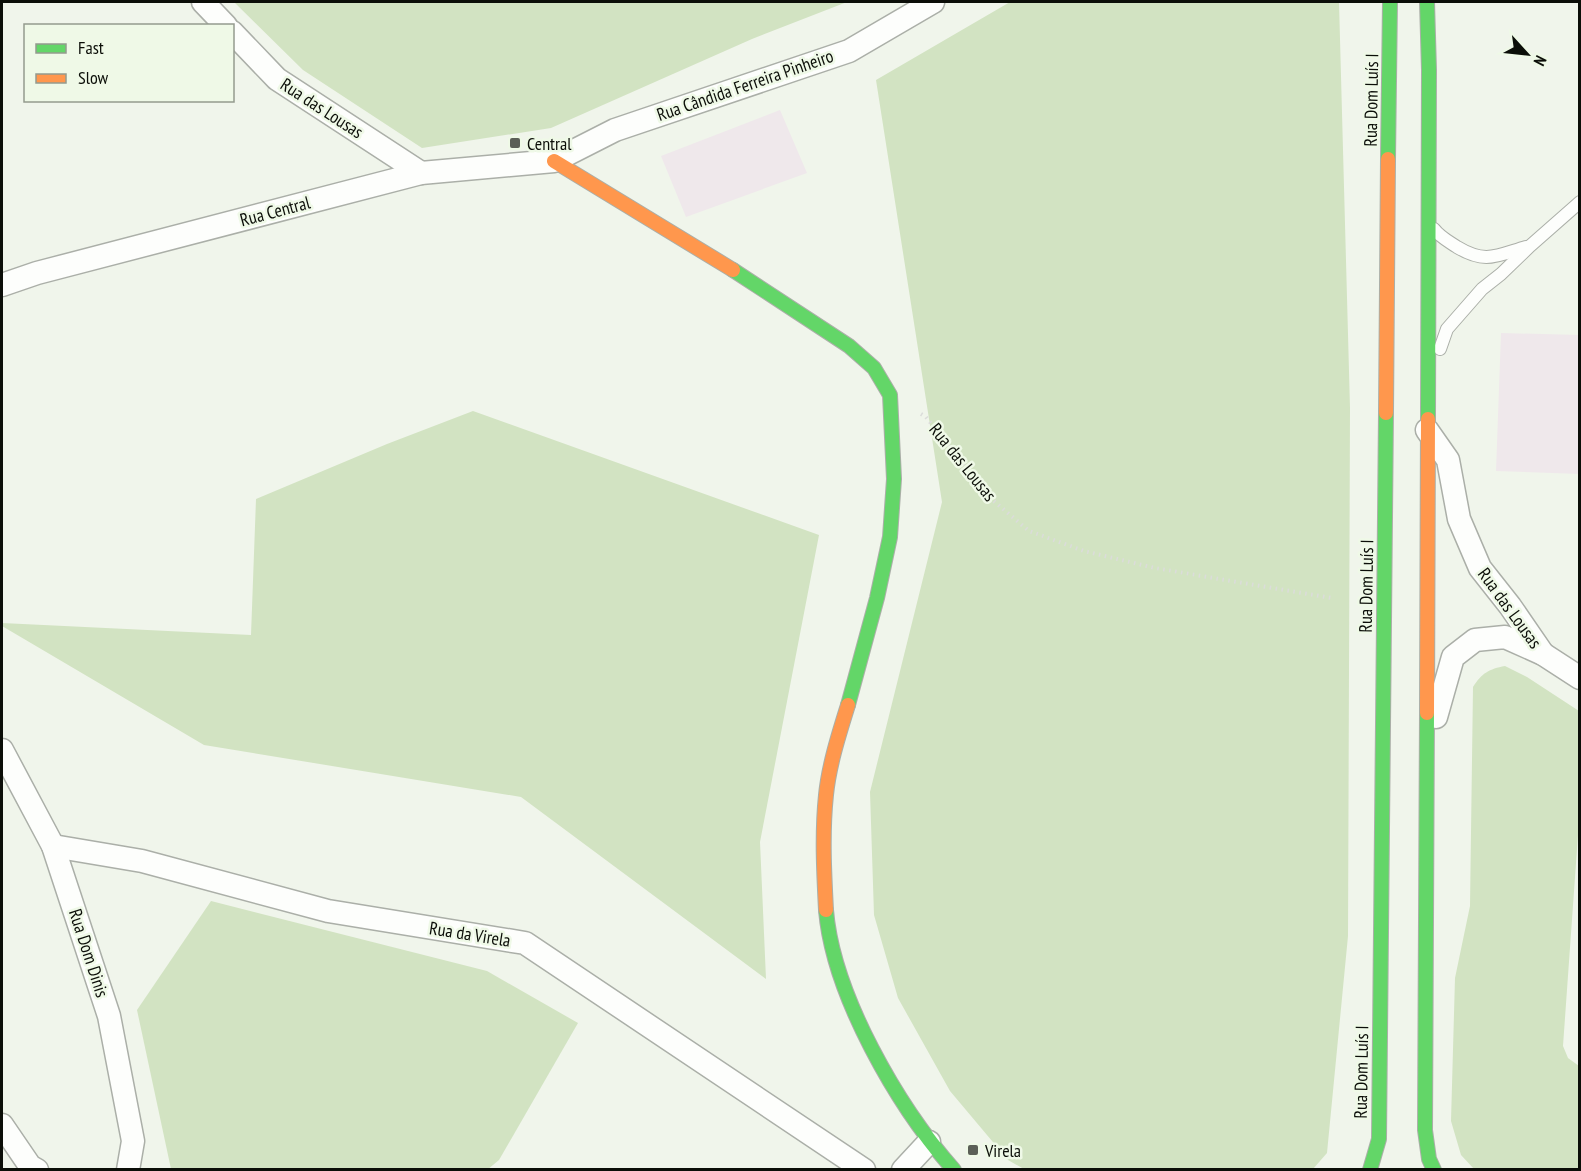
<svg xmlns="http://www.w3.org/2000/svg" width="1581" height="1171" font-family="'PT Sans Narrow',sans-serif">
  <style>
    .green { fill: #d2e3c2 }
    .building { fill: #efe8eb }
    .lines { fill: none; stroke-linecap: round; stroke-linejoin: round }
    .lane-casing { stroke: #abafa8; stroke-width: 14 }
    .street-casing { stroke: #abafa8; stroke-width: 25 }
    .fast-casing { stroke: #abafa8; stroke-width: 16 }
    .slow-casing { stroke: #abafa8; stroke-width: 16 }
    .path { stroke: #dbdcda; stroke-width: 4; stroke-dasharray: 1.5 4.5; stroke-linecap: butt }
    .lane { stroke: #fdfefc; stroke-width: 12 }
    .street { stroke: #fdfefc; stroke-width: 22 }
    .fast { stroke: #63d668; stroke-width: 14 }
    .slow { stroke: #ff974d; stroke-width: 14 }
    .poi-dot { fill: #5b5f57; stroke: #eff9e7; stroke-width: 2 }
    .labels { text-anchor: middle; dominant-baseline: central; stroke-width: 5; stroke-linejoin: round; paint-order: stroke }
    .street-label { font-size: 18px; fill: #0b0e08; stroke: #eff9e7 }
    .poi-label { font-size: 18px; fill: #0b0e08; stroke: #eff9e7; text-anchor: start }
  </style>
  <rect width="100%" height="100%" fill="#f0f5eb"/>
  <!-- green -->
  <g class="green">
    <polygon points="234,2 847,2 752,39 551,128 422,148 303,70"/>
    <polygon points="1010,2 1339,2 1350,408 1348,936 1327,1153 1313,1169 1024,1169 1008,1160 950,1091 898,998 874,915 870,792 942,502 876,80"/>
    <polygon points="473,411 819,535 760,842 766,979 521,797 204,745 2,626 2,623 251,635 256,499 387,444"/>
    <path d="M 1505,666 L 1527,677 L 1579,711 L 1579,821 L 1563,1046 L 1568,1058 L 1579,1066 L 1579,1169 L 1474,1169 L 1461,1155 L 1451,1121 L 1455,978 L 1470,906 L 1473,687 C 1482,673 1489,669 1505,666 Z"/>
    <polygon points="211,901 487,971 578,1023 499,1160 487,1170 171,1169 137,1010"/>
  </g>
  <!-- building -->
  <g class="building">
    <polygon points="780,110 807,173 686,217 661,156"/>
    <polygon points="1501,333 1580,335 1580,474 1496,471"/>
  </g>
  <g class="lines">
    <defs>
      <g id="lane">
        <path d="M 1434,229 C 1440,237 1448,241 1457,247 C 1485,264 1496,256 1526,247"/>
        <polyline points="1440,349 1447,329 1482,289 1501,274 1530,246 1580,202"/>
      </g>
      <g id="street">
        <polyline points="203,2 226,26"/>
        <polyline points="232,32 277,79 421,173"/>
        <polyline points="2,285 37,273 421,173 554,161 615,130 849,51 933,2"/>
        <polyline points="1427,430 1448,460 1459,519 1480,568 1510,606 1543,654"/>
        <polyline points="1436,717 1453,657 1475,640 1505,637 1543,654 1580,678"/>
        <polyline points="2,750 53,846 109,1016 133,1141 128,1170"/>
        <polyline points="53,846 142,861 328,911 525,943 864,1170"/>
        <polyline points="2,1125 30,1166 37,1170"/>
        <polyline points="903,1170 929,1142"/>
      </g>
      <g id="fast">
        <polyline points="1427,2 1429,70 1428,419"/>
        <polyline points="1388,159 1390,2"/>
        <polyline points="733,270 849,346 874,368 890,395 894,479 890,537 877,598 848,705"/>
        <polyline points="1427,713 1425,1130 1429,1159 1434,1170"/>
        <path d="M 826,910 C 833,995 898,1107 954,1170"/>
        <polyline points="1370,1170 1379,1139 1386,413"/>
      </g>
      <g id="slow">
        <polyline points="554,161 733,270"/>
        <polyline points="1386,413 1388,159"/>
        <polyline points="1427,713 1428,419"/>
        <path d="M 826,910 C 824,872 822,833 826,795 C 829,765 839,734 848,705"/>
      </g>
    </defs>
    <!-- lane casing -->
    <use href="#lane" class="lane-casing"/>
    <!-- street casing -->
    <use href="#street" class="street-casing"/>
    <!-- fast casing -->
    <use href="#fast" class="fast-casing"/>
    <!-- slow casing -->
    <use href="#slow" class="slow-casing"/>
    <!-- path -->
    <polyline class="path" points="921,414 926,417 988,496 1029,531 1084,551 1155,568 1332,598"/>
    <!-- lane -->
    <use href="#lane" class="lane"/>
    <!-- street -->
    <use href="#street" class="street"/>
    <!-- fast -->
    <use href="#fast" class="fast"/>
    <!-- slow -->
    <use href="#slow" class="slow"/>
  </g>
  <!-- markers -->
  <g class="poi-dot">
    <rect x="509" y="137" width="12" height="12" rx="3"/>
    <rect x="967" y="1144" width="12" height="12" rx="3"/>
  </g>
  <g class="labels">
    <!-- street labels -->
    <g class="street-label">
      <text transform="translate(745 85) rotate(-19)">Rua Cândida Ferreira Pinheiro</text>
      <text transform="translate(1371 100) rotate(-89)">Rua Dom Luís I</text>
      <text transform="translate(322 108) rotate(33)">Rua das Lousas</text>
      <text transform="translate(275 211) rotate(-15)">Rua Central</text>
      <text transform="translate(963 462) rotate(51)">Rua das Lousas</text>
      <text transform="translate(1366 586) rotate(-89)">Rua Dom Luís I</text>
      <text transform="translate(1510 608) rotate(54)">Rua das Lousas</text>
      <text transform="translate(470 934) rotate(9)">Rua da Virela</text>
      <text transform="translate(89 953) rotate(72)">Rua Dom Dinis</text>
      <text transform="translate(1361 1072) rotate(-89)">Rua Dom Luís I</text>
    </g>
    <!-- poi labels -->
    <g class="poi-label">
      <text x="527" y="143">Central</text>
      <text x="985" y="1150">Virela</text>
    </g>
  </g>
  <!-- border -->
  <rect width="1581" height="1171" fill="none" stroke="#0b0e08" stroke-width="6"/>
  <!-- legend -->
  <rect x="24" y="24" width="210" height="78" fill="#eff9e7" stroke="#949b8e" stroke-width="1.5"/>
  <rect x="36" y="44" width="30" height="9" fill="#63d668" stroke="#949b8e" stroke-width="1.5"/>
  <text x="78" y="54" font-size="18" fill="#0b0e08">Fast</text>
  <rect x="36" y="74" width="30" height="9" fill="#ff974d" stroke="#949b8e" stroke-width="1.5"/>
  <text x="78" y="84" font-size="18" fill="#0b0e08">Slow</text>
  <!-- north arrow -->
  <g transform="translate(1527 54) rotate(117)" stroke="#eff9e7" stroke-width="4.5" paint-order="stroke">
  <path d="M0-4.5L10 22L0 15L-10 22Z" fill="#0b0e08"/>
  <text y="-9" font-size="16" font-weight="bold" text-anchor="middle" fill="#0b0e08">N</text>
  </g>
</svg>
